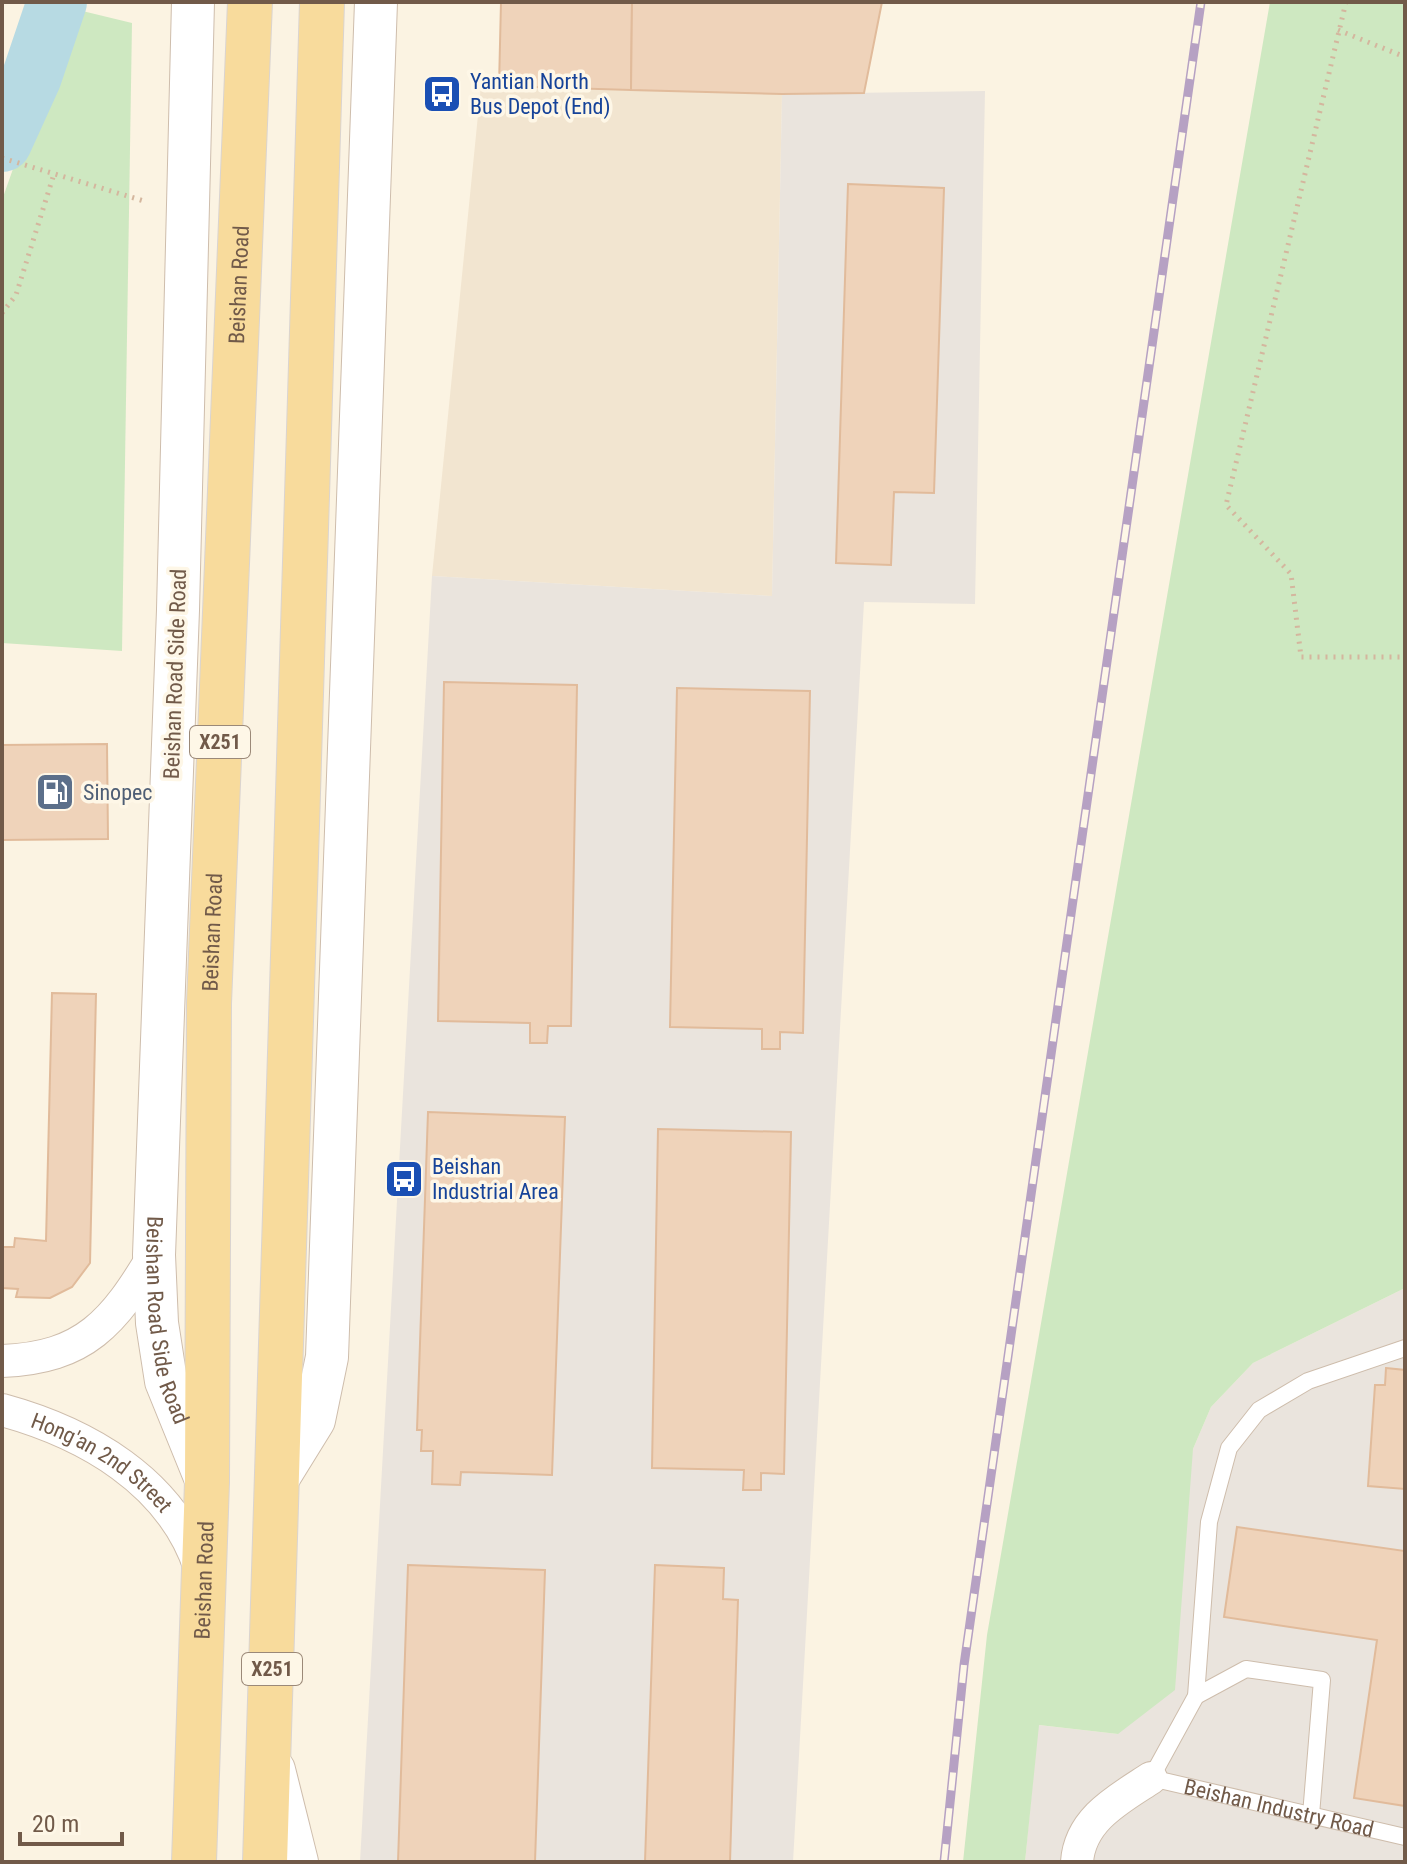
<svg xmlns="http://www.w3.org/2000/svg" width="1407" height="1864" font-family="'Roboto Condensed',sans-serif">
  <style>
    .residential { fill: #f2e5d0 }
    .industrial { fill: #eae4dd }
    .green { fill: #cee8c1 }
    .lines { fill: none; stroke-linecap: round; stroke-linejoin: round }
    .river { stroke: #b7dae3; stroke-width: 60 }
    .building { fill: #efd3ba; stroke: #e1bb9b; stroke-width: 2 }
    .service-casing { stroke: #cebdac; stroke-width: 18 }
    .minor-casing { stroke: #cebdac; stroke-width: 34 }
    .tertiary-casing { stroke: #cebdac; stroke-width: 44 }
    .primary-casing { stroke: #dad4d0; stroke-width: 46 }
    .path { stroke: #d4b69e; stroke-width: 5; stroke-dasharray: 2 6; stroke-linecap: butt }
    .service { stroke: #fff; stroke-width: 16 }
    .minor { stroke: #fff; stroke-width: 32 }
    .tertiary { stroke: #fff; stroke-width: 42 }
    .primary { stroke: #f8db9c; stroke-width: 44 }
    .rail-casing { stroke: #b6a1c3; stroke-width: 9 }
    .rail { stroke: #fef7e7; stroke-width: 6; stroke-dasharray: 18; stroke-linecap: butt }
    .labels { text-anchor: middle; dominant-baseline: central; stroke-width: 7; stroke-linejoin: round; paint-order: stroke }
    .shield { fill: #fef7e7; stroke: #9b8978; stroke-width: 2 }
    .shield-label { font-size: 20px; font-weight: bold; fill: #715a49 }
    .transit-label { font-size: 22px; fill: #164399; stroke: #fef7e7; text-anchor: start }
    .street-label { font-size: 22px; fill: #715a49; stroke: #fef7e7 }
    .service-label { font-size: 22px; fill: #4e5e75; stroke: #fef7e7; text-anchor: start }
  </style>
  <rect width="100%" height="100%" fill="#fbf3e2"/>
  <!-- residential -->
  <polygon class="residential" points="481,85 782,94 772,596 432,576"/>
  <!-- industrial -->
  <g class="industrial">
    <polygon points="985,91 975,604 864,602 793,1862 360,1862 432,576 772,596 782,94"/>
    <polygon points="1405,1288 1405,1862 1025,1862 1038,1725 1118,1734 1193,1449 1211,1407 1253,1363"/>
  </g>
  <!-- green -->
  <g class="green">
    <polygon points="1270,2 1405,2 1405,1288 1253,1363 1211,1407 1193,1449 1175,1690 1118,1734 1039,1725 1025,1862 963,1862 987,1635"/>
    <polygon points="70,8 132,23 122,651 2,643 2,200"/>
  </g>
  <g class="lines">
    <!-- river -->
    <polyline class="river" points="2,142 32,76 57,2"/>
  </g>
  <!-- building -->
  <g class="building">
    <polygon points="501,2 632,2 631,90 499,86"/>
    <polygon points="632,2 882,2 864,93 782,94 631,90"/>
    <polygon points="848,184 944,188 934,493 894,492 891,565 836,563"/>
    <polygon points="444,682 577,685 571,1026 548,1026 547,1043 530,1043 530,1023 438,1021"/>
    <polygon points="677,688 810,691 803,1033 780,1032 780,1049 762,1049 762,1029 670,1027"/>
    <polygon points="107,744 108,839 2,840 2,745"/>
    <polygon points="52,993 96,994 90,1263 72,1287 50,1298 16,1297 18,1289 2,1288 2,1247 14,1247 15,1238 46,1241"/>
    <polygon points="428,1112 565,1117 552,1475 461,1472 460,1485 432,1484 433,1451 421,1451 422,1430 417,1430"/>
    <polygon points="658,1129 791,1132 784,1474 761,1473 761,1490 743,1490 744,1470 652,1468"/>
    <polygon points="1386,1368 1405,1370 1405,1489 1368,1486 1375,1385 1385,1385"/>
    <polygon points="1237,1527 1405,1551 1405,1806 1354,1798 1377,1640 1224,1617"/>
    <polygon points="408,1565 545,1570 535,1862 398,1862"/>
    <polygon points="655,1565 724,1568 723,1599 738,1600 730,1862 645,1862"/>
  </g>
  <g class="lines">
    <defs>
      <g id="service">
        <path id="s1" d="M 1405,1348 L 1308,1381 L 1259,1410 L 1229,1448 L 1209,1522 L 1196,1696 L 1151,1778 L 1405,1837"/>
        <polyline points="1196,1696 1246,1669 1322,1680 1311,1815"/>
      </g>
      <g id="minor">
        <path d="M 2,1361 C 85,1358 114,1322 154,1255"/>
        <path id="s2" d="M 2,1410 C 86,1433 171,1481 200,1568"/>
        <path d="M 1077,1862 C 1080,1819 1119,1799 1151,1778"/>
      </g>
      <g id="tertiary">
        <path id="s3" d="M 193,2 L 178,610 L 154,1255 L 157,1323 L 166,1381 L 207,1482"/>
        <polyline points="280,1475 314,1420 327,1357 376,2"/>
        <polyline points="274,1770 297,1862"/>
      </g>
      <g id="primary">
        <path id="s4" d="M 194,1862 L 207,1482 L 209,1003 L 250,2"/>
        <path d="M 265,1862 C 287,1242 301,622 322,2"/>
      </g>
    </defs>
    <!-- service casing -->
    <use href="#service" class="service-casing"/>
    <!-- minor casing -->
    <use href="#minor" class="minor-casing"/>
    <!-- tertiary casing -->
    <use href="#tertiary" class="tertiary-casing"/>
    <!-- primary casing -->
    <use href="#primary" class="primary-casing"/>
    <!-- path -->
    <g class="path">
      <polyline points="1346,2 1226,505 1291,574 1301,657 1405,657"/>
      <polyline points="1338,30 1405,57"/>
      <polyline points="2,158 144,201"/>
      <polyline points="2,313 16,295 54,174"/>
    </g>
    <!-- service -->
    <use href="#service" class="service"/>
    <!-- minor -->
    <use href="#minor" class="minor"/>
    <!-- tertiary -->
    <use href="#tertiary" class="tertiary"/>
    <!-- primary -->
    <use href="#primary" class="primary"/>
    <defs>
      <polyline id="rail" points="944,1862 964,1665 1201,2"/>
    </defs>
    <!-- rail casing -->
    <use href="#rail" class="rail-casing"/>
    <!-- rail -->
    <use href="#rail" class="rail"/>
  </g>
  <!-- icons -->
  <defs>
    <symbol id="bus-square" viewBox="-11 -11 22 22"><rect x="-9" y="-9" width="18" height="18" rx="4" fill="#1a4fb4" stroke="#fef7e7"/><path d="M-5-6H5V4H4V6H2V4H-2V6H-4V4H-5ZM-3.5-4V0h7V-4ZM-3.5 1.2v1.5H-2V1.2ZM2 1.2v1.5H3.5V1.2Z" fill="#fff"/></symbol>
    <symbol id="fuel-square" viewBox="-11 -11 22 22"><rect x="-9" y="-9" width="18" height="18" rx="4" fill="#5c6f8a" stroke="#fef7e7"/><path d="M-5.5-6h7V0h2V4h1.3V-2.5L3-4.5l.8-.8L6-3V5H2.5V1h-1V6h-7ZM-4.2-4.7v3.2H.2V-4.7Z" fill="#fff"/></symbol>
  </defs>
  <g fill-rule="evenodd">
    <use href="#bus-square" x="420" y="72" width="44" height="44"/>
    <use href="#fuel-square" x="33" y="770" width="44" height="44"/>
    <use href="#bus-square" x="382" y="1157" width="44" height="44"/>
  </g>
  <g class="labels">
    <!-- shield labels -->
    <g class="shield">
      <rect x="190" y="726" width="60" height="32" rx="6"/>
      <rect x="242" y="1653" width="60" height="32" rx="6"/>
    </g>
    <g class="shield-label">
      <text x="220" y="742">X251</text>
      <text x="272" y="1669">X251</text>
    </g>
    <!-- transit labels -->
    <g class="transit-label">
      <text x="470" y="81">Yantian North<tspan x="470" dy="25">Bus Depot (End)</tspan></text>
      <text x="432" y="1166">Beishan<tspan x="432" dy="25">Industrial Area</tspan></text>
    </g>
    <!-- street labels -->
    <g class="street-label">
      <text stroke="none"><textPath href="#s4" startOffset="1578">Beishan Road</textPath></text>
      <text transform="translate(175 674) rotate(-88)">Beishan Road Side Road</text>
      <text stroke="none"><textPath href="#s4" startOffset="930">Beishan Road</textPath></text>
      <text stroke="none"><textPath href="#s3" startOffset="1320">Beishan Road Side Road</textPath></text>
      <text stroke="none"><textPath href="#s2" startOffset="114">Hong'an 2nd Street</textPath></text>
      <text stroke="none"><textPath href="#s4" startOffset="282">Beishan Road</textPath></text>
      <text stroke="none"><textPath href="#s1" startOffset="684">Beishan Industry Road</textPath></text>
    </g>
    <!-- service labels -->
    <g class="service-label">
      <text x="83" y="792">Sinopec</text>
    </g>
  </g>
  <!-- border -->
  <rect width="1407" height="1864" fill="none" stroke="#715a49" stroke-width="8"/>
  <!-- scale -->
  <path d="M20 1832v12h102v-12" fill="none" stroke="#715a49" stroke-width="4"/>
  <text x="32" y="1832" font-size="24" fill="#715a49" stroke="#fef7e7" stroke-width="6" paint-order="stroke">20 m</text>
</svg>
